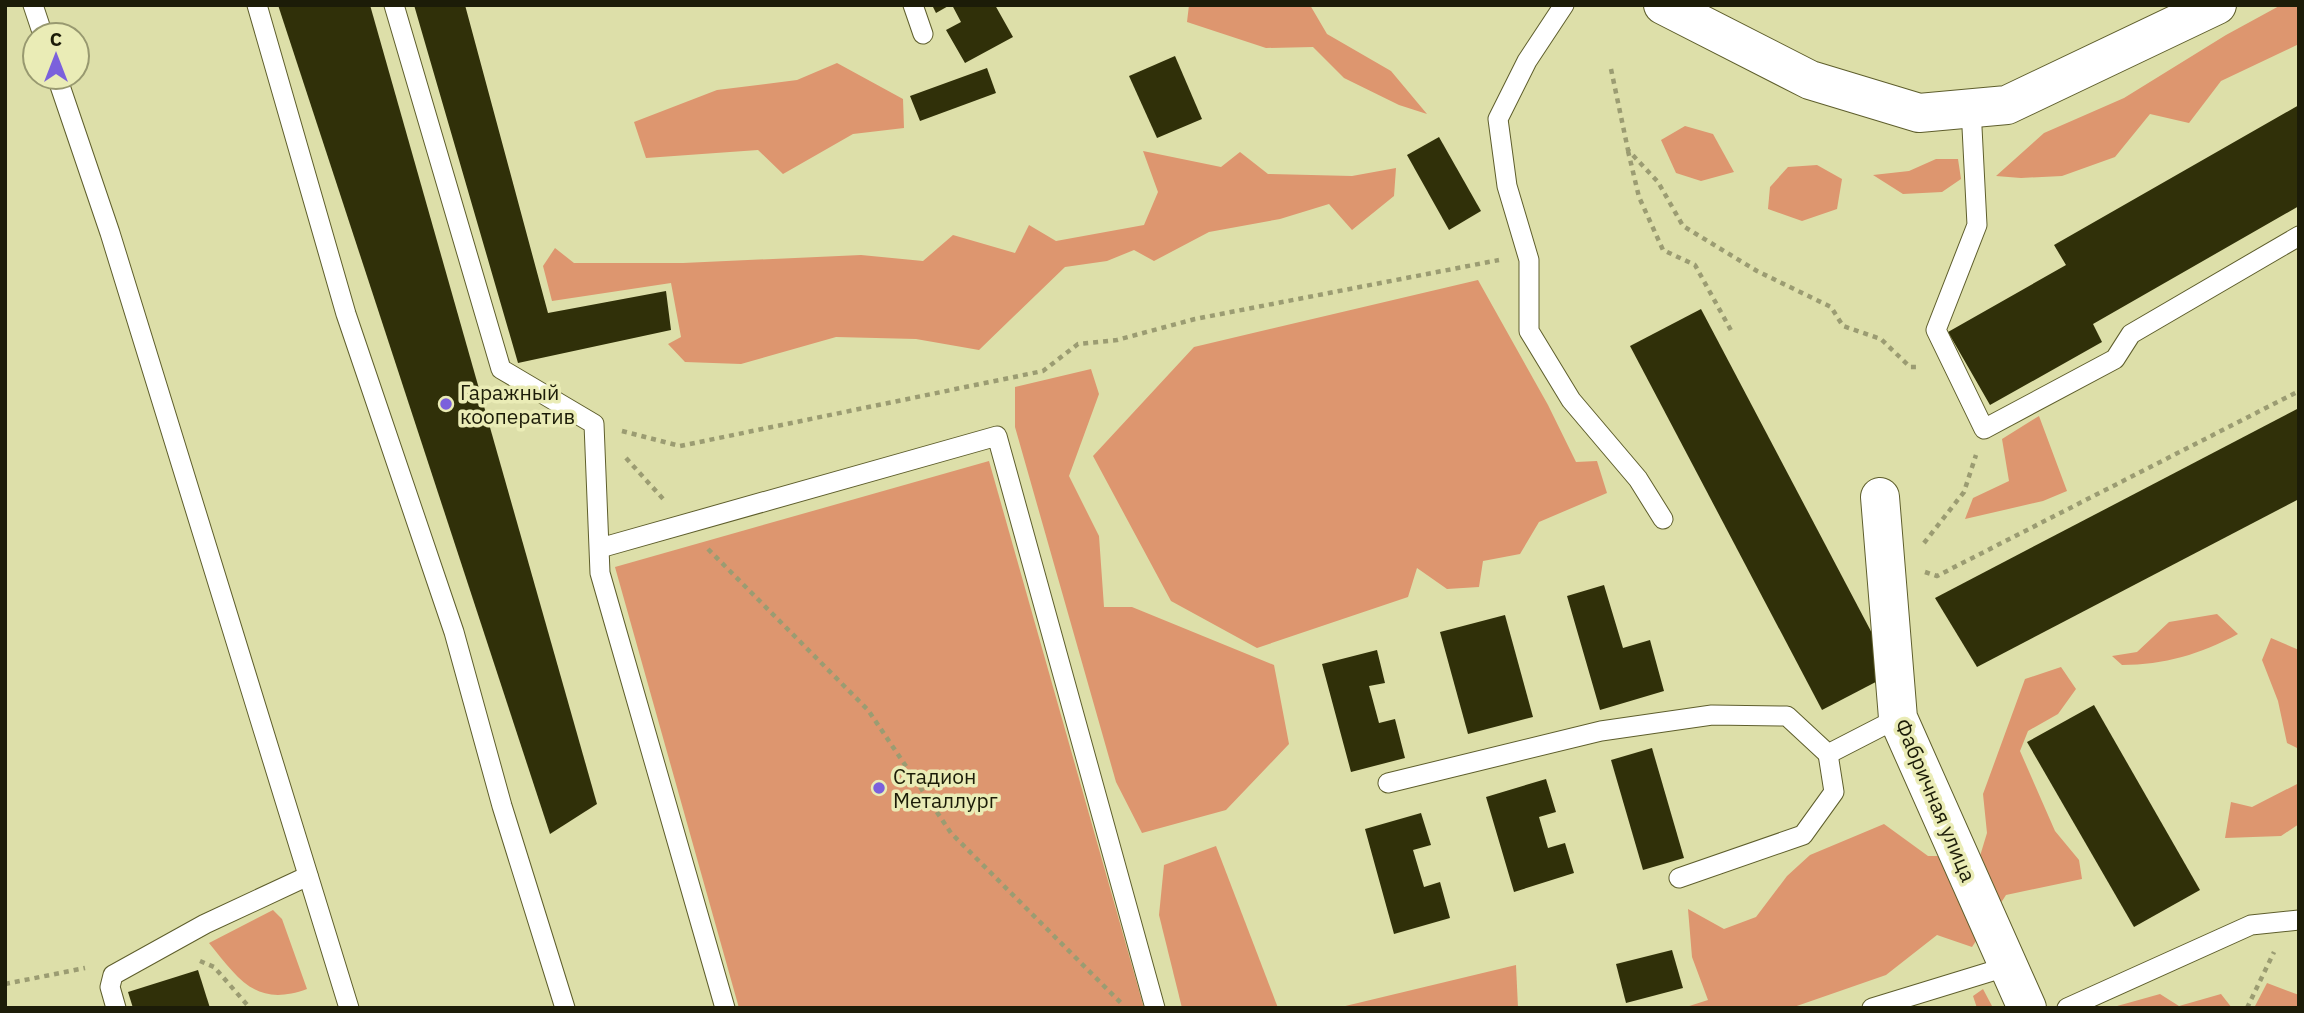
<svg xmlns="http://www.w3.org/2000/svg" width="2304" height="1013" font-family="'IBM Plex Sans',sans-serif">
  <style>
    .green { fill: #dd966f }
    .building { fill: #303009 }
    .lines { fill: none; stroke-linecap: round; stroke-linejoin: round }
    .lane-casing { stroke: #5e5e2c; stroke-width: 21 }
    .street-casing { stroke: #5e5e2c; stroke-width: 40 }
    .secondary-casing { stroke: #5e5e2c; stroke-width: 40 }
    .path { stroke: #9b9c72; stroke-width: 4.5; stroke-dasharray: 5 5; stroke-linecap: butt }
    .lane { stroke: #fff; stroke-width: 19 }
    .street { stroke: #fff; stroke-width: 38 }
    .secondary { stroke: #fff; stroke-width: 38 }
    .poi-dot { fill: #7b61dc; stroke: #eaecb6; stroke-width: 2.5 }
    .labels { text-anchor: middle; dominant-baseline: central; stroke-width: 7; stroke-linejoin: round; paint-order: stroke }
    .poi-label { font-size: 21px; fill: #1c1c08; stroke: #eaecb6; text-anchor: start }
    .street-label { font-size: 21px; fill: #1c1c08; stroke: #eaecb6 }
  </style>
  <rect width="100%" height="100%" fill="#dddfa9"/>
  <!-- green -->
  <g class="green">
    <polygon points="1189,5 1310,5 1327,34 1391,71 1427,114 1399,105 1344,78 1313,47 1266,48 1187,22"/>
    <polygon points="2281,5 2299,5 2299,44 2221,81 2189,123 2150,114 2115,157 2062,176 2021,178 1996,176 2044,133 2124,98 2226,35"/>
    <polygon points="837,63 903,99 904,128 853,134 783,174 758,150 646,158 634,122 717,90 797,80"/>
    <polygon points="1685,126 1713,134 1734,172 1701,181 1676,173 1661,140"/>
    <polygon points="1143,151 1221,167 1240,152 1268,174 1352,176 1396,168 1394,196 1352,230 1329,204 1280,219 1209,232 1154,261 1134,250 1107,261 1065,267 979,350 916,339 836,337 741,364 685,362 668,344 681,337 671,283 552,301 543,266 555,248 574,263 683,263 861,255 923,261 953,235 1015,253 1029,225 1056,241 1144,225 1158,192"/>
    <polygon points="1936,159 1958,159 1961,179 1942,192 1903,194 1873,175 1909,171"/>
    <polygon points="1817,165 1842,179 1837,209 1802,221 1768,209 1770,187 1788,167"/>
    <polygon points="1478,280 1548,405 1576,462 1597,461 1607,493 1539,522 1520,554 1483,561 1479,587 1447,589 1417,568 1408,597 1257,648 1171,601 1093,456 1194,347"/>
    <polygon points="1091,369 1099,394 1069,476 1099,536 1104,607 1132,607 1274,665 1289,744 1226,810 1142,833 1116,782 1015,427 1015,387"/>
    <polygon points="2039,416 2067,491 2043,501 1965,519 1973,498 2009,481 2002,439"/>
    <polygon points="989,461 1144,1008 739,1008 615,567"/>
    <path d="M 2217,614 L 2238,634 C 2201,654 2164,665 2122,665 L 2112,656 L 2137,652 L 2169,622 Z"/>
    <polygon points="2271,638 2299,650 2299,749 2287,743 2278,701 2262,660"/>
    <polygon points="2061,667 2076,689 2058,714 2028,731 2020,751 2055,831 2079,860 2082,879 2006,895 1972,947 1937,935 1886,975 1791,1008 1683,1008 1708,1000 1692,957 1688,909 1724,929 1756,917 1787,876 1810,855 1884,824 1928,856 1980,856 1987,833 1983,794 2025,679"/>
    <polygon points="2299,783 2299,824 2281,836 2225,838 2231,802 2252,807"/>
    <polygon points="1216,846 1278,1008 1182,1008 1159,915 1164,865"/>
    <path d="M 273,910 L 282,919 L 307,989 C 255,1008 238,978 209,943 Z"/>
    <polygon points="1516,965 1518,1008 1337,1008"/>
    <polygon points="2267,983 2299,995 2299,1008 2254,1008"/>
    <polygon points="1983,989 1992,1006 1994,1008 1977,1008 1973,996"/>
    <polygon points="2160,994 2179,1006 2221,994 2232,1008 2110,1008"/>
  </g>
  <!-- building -->
  <g class="building">
    <polygon points="278,5 370,5 597,804 550,834"/>
    <polygon points="414,5 465,5 548,313 666,291 671,330 518,363"/>
    <polygon points="932,5 950,5 936,13"/>
    <polygon points="952,5 995,5 1013,37 965,63 946,30 961,22"/>
    <polygon points="1175,56 1202,119 1157,138 1129,76"/>
    <polygon points="987,68 996,93 920,121 910,96"/>
    <polygon points="2299,105 2299,206 2093,324 2102,342 1990,405 1948,332 2066,265 2054,245"/>
    <polygon points="1439,137 1481,211 1449,230 1407,155"/>
    <polygon points="1701,309 1893,673 1822,710 1630,346"/>
    <polygon points="2299,408 2299,499 1977,667 1935,598"/>
    <polygon points="1604,585 1623,648 1650,640 1664,691 1600,710 1567,596"/>
    <polygon points="1505,615 1533,717 1468,734 1440,632"/>
    <polygon points="1377,650 1385,683 1369,686 1379,723 1395,719 1405,758 1351,772 1322,664"/>
    <polygon points="2094,705 2200,890 2134,927 2027,742"/>
    <polygon points="1652,748 1684,858 1643,870 1611,760"/>
    <polygon points="1546,779 1556,812 1539,817 1548,848 1565,843 1574,873 1514,892 1486,797"/>
    <polygon points="1421,813 1431,845 1413,850 1424,887 1440,882 1450,918 1394,934 1365,829"/>
    <polygon points="1672,950 1683,988 1626,1003 1616,964"/>
    <polygon points="198,970 210,1008 133,1008 128,992"/>
  </g>
  <g class="lines">
    <defs>
      <g id="lane">
        <polyline points="33,5 43,35"/>
        <polyline points="257,5 346,314 454,632 502,806 565,1008"/>
        <polyline points="394,5 501,369 594,424 600,573 725,1008"/>
        <polyline points="913,5 923,34"/>
        <polyline points="1564,5 1527,61 1498,119 1507,186 1529,260 1529,331 1571,400 1638,479 1663,519"/>
        <polyline points="57,77 110,233 349,1008"/>
        <polyline points="1971,108 1977,225 1936,330 1984,429 2115,359 2131,334 2299,236"/>
        <polyline points="600,548 997,436 1155,1008"/>
        <polyline points="1388,783 1601,731 1712,715 1787,716 1828,754 1898,718"/>
        <polyline points="1679,878 1803,835 1834,792 1828,754"/>
        <polyline points="116,1008 110,987 113,975 205,924 308,876"/>
        <polyline points="1872,1008 2009,966"/>
        <polyline points="2067,1008 2251,925 2299,920"/>
      </g>
      <polyline id="street" points="1880,497 1898,718 2027,1008"/>
      <polyline id="secondary" points="1663,5 1810,80 1919,113 2007,105 2217,5"/>
    </defs>
    <!-- lane casing -->
    <use href="#lane" class="lane-casing"/>
    <!-- street casing -->
    <use href="#street" class="street-casing"/>
    <!-- secondary casing -->
    <use href="#secondary" class="secondary-casing"/>
    <!-- path -->
    <g class="path">
      <polyline points="1611,69 1628,150 1658,182 1683,226 1757,271 1831,307 1843,326 1881,339 1910,367 1920,367"/>
      <polyline points="1628,151 1639,197 1663,250 1695,265 1733,334"/>
      <polyline points="622,431 680,446 1043,371 1078,344 1117,340 1195,319 1499,260"/>
      <polyline points="626,458 665,501"/>
      <polyline points="1924,543 1964,492 1976,455"/>
      <polyline points="708,549 868,710 951,833 1122,1004"/>
      <polyline points="1925,572 1937,576 2299,391"/>
      <polyline points="200,961 214,967 250,1008"/>
      <polyline points="5,984 85,968"/>
      <polyline points="2247,1008 2274,952"/>
    </g>
    <!-- lane -->
    <use href="#lane" class="lane"/>
    <!-- street -->
    <use href="#street" class="street"/>
    <!-- secondary -->
    <use href="#secondary" class="secondary"/>
  </g>
  <!-- markers -->
  <g class="poi-dot">
    <circle cx="446" cy="404" r="7"/>
    <circle cx="879" cy="788" r="7"/>
  </g>
  <g class="labels">
    <!-- poi labels -->
    <g class="poi-label">
      <text x="460" y="392">Гаражный<tspan x="460" dy="24">кооператив</tspan></text>
      <text x="893" y="776">Стадион<tspan x="893" dy="24">Металлург</tspan></text>
    </g>
    <!-- street labels -->
    <g class="street-label">
      <text transform="translate(1936 800) rotate(67)">Фабричная улица</text>
    </g>
  </g>
  <!-- border -->
  <rect width="2304" height="1013" fill="none" stroke="#1c1c08" stroke-width="14"/>
  <!-- north arrow -->
  <g transform="translate(56 56)"><circle r="33" fill="#eaecb6" stroke="#989970" stroke-width="2"/>
  <path d="M0-5L12 26L0 18L-12 26Z" fill="#7b61dc"/>
  <text y="-10" font-size="19" font-weight="bold" text-anchor="middle" fill="#1c1c08">С</text>
  </g>
</svg>
